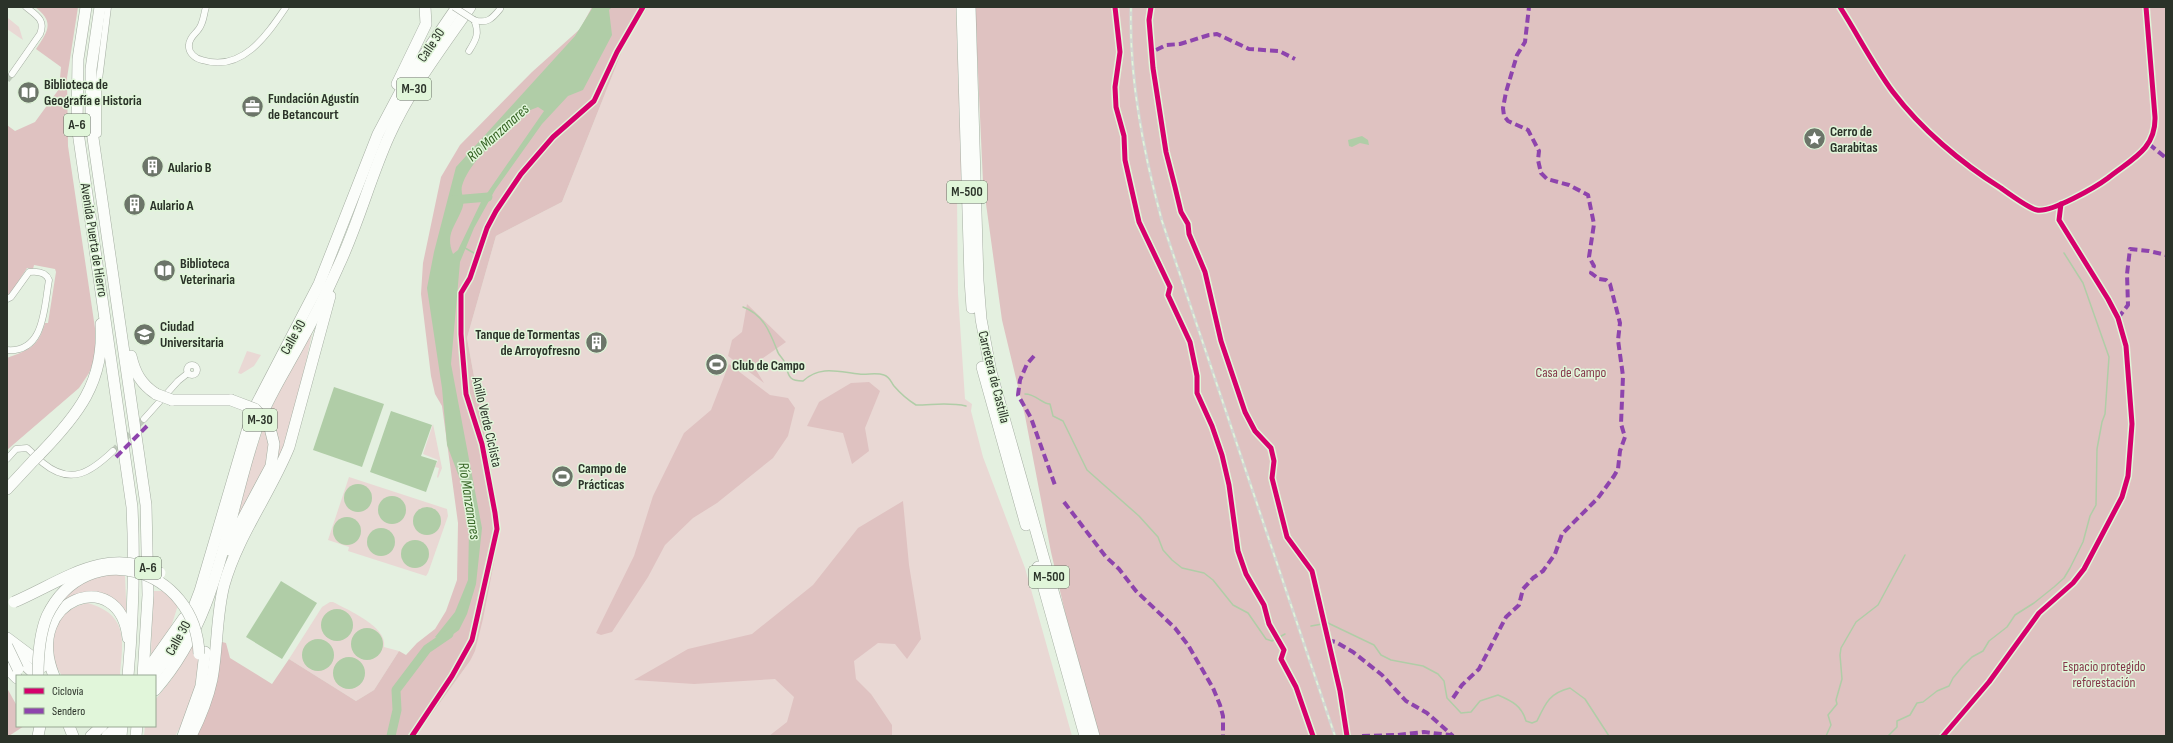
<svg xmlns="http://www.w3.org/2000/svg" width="2173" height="743" font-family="'Sofia Sans Condensed',sans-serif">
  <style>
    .green { fill: #e9d8d4 }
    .forest { fill: #dfc2c1 }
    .water { fill: #b0cda7; fill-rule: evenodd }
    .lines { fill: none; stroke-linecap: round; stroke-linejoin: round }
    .stream { stroke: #b0cda7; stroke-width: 1.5 }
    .river { stroke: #b0cda7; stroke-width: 9 }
    .street-tunnel { stroke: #bfcabb; stroke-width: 6; stroke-dasharray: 6 3; stroke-linecap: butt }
    .street-casing { stroke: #a5aea2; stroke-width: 7 }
    .highway-casing { stroke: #a5aea2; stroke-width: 12 }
    .street { stroke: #fbfdfa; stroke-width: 6 }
    .highway { stroke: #fbfdfa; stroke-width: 11 }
    .rail-casing { stroke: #d3d6d2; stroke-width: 3 }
    .rail { stroke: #e1f6da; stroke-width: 1.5; stroke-dasharray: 4.5; stroke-linecap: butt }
    .street-bridge-casing { stroke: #a5aea2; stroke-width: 7; stroke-linecap: butt }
    .highway-bridge-casing { stroke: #a5aea2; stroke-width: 12; stroke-linecap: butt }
    .street-bridge { stroke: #fbfdfa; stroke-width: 6 }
    .highway-bridge { stroke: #fbfdfa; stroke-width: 11 }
    .quiet { stroke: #8e44ad; stroke-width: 4; stroke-dasharray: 8 4; stroke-linecap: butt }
    .cycleway-casing { stroke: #e1f6da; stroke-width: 8 }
    .cycleway { stroke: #d6006c; stroke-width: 5 }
    .labels { text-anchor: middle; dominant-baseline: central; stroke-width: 3; stroke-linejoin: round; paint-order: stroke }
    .shield { fill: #e1f6da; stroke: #626e5e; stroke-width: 1 }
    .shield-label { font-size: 13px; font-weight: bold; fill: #2b3329 }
    .street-label { font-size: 14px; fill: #2b3329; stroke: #e1f6da }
    .poi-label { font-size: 14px; font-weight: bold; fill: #2b3329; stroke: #e1f6da; text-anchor: start }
    .park-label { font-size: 14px; fill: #85384b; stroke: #e1f6da }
    .water-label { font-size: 15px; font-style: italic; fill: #366425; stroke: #e1f6da }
  </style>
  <rect width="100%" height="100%" fill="#e4f0e0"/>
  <!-- green -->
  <g class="green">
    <polygon points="648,7 956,7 962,178 957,196 958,294 965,399 972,404 971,411 983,457 1025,568 1072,736 416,736 470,661 500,531 495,492 467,338 496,236 562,202 624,46"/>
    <polygon points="8,18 19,27 23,40 7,29"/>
    <path d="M 313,329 L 291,432 L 270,475 L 236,521 C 247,474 261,428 282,385 C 291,366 303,348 313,329 Z"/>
    <polygon points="247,351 261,355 254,366 241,374 238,373"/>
    <polygon points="433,424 442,468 438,478 437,477 439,468 435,467 438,460 423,454"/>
    <polygon points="349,477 447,509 448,516 428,573 426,576 348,551 349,547 328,540"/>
    <path d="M 107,573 L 125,576 L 127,624 L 97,595 L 56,613 C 71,587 78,582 107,573 Z"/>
    <polygon points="152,591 170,591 179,602 172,624 151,660"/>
    <path d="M 330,602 L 333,602 C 348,610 388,627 384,647 L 399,651 L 374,690 L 356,701 L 289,659 L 322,607 Z"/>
    <path d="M 88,603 C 129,615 123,641 120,676 L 62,676 C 59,671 55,665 53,659 C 46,632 61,608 88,603 Z"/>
    <polygon points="195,641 199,665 191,708 175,736 144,736 145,726 155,726 155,700 171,680"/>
  </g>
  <!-- forest -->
  <g class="forest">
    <path d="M 35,7 L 78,7 L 67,78 L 68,146 L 95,328 L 95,351 L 93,363 L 89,373 L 79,388 L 7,450 L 7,358 C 28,350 38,348 45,323 L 48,323 L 56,272 L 55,269 L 34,265 L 33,269 L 27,268 L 10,294 L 7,294 L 7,125 L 15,131 L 35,122 L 59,89 L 61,67 L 36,49 C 48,31 55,22 35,7 Z"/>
    <polygon points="592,7 648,7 624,46 562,202 496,236 467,338 495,492 500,531 483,619 475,651 470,661 416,736 194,736 218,641 226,643 230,658 272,684 289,659 356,701 374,690 399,651 406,655 417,643 435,629 446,611 457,580 458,523 442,406 435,394 431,376 421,294 423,263 441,177 460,145 532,72 580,29"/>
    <polygon points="975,7 2166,7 2166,736 1099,736 1074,651 1051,552 1025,416 1002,320 983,182"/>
    <polygon points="747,304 786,342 753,365 764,383 728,356 732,340 742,332"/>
    <polygon points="729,364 770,395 788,398 795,408 788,436 773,458 717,503 693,518 665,545 648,577 612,632 601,635 596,633 634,556 653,496 684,433 711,410"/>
    <polygon points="869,382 880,391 865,428 869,451 852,464 843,433 807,426 819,402 851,383"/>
    <polygon points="903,501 909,565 921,639 907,659 895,644 878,643 854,661 856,679 871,694 892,725 892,736 769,736 787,722 794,697 775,679 694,684 634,680 688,649 752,634 813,585 858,528"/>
    <polygon points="7,688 17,706 17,726 24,726 9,736 7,736"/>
  </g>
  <!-- water -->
  <g class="water">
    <path d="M 593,7 L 612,7 L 609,10 L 612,35 L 583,90 L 568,96 L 542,124 L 495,190 L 474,228 L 460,262 L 451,364 L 482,528 L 476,584 L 467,614 L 459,630 L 444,641 L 435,637 L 455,612 L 468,580 L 469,531 L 461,482 L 447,445 L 442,388 L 427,288 L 434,252 L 456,167 L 575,36 ZM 538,107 L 544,111 L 481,202 L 458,250 L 453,254 C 445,234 455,227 462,209 C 466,199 460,194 462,186 C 470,158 508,130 528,111 Z"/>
    <polygon points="1362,136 1368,140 1369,145 1360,143 1352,147 1349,146 1348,140"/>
    <polygon points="334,387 384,404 362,467 313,450"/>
    <polygon points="391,411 432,425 421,456 437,461 426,492 370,472"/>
    <circle cx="358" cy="498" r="14"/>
    <circle cx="392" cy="510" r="14"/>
    <circle cx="427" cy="521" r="14"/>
    <circle cx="347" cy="531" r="14"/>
    <circle cx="381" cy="542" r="14"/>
    <circle cx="415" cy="554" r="14"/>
    <polygon points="281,581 317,603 282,659 246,637"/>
    <circle cx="337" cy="625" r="16"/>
    <circle cx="367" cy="644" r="16"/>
    <circle cx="318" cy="655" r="16"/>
    <circle cx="349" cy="673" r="16"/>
  </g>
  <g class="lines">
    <!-- stream -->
    <g class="stream">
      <polyline points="465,248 474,253"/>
      <path d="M 743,307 C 763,314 770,332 777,350 C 778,355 783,358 785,363 C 787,368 787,374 791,378 C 794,381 798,381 803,381 C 820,365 839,372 859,374 C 868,375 876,372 884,375 C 890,377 891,382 894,386 C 900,393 908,400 916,405 C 933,405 948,402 966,406"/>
      <path d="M 1025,394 C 1036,394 1042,404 1050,404 L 1053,416 L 1063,421 L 1087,470 L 1139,516 L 1158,537 L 1163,550 L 1172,560 L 1182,568 L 1204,573 L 1213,580 L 1233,605 L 1248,613 L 1266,639 L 1272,641 L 1285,634"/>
      <path d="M 1311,626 L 1328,623 L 1374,645 L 1381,655 L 1391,660 L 1423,666 L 1438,674 L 1444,681 L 1447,698 L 1461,713 L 1471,712 L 1480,701 L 1498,695 C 1512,701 1522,706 1526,721 L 1532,723 L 1537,721 C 1546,702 1550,693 1570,688 L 1585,699 L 1609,736"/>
      <polyline points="1826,736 1831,725 1828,715 1837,704 1836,700 1842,679 1840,655 1841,648 1856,622 1878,605 1905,555"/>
      <polyline points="1888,736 1897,727 1897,721 1910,715 1917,703 1923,702 1937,691 1949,686 1953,678 1963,666 1972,657 1983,651 1989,641 2007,627 2015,615 2034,603 2054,587 2064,578 2070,568 2083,542 2090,516 2096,505 2097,449 2102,422 2105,414 2109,357 2083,283 2064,253"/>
    </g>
    <!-- river -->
    <g class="river">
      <polyline points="453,200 488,197"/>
      <polyline points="391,736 397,710 396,690 427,649 449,634"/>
    </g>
    <!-- street-tunnel -->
    <g class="street-tunnel">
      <polyline points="7,80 12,74"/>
      <polyline points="113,451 144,419"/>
    </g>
    <defs>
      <g id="street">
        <path d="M 206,7 C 204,13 204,19 201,25 C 198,33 189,36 189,45 C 188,53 196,59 202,60 C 242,73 267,35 286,7"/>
        <path d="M 1840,7 C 1858,35 1873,65 1893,92 C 1921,129 1961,163 2001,188 C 2008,193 2030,209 2037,210 C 2051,213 2096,187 2108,178 C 2130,160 2156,150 2155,117 L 2146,7"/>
        <path d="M 474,20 C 487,24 492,19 500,9"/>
        <path d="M 469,51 C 476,40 480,33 474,20"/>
        <path d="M 12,74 L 40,34 C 46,20 36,15 26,7"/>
        <polyline points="98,134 98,88 108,7"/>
        <path d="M 7,299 L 11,297 L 29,272 C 37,271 46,272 49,280 C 44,307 45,353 7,350"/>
        <circle cx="192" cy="370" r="5"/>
        <polyline points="144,419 178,381 188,373"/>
        <path d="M 7,459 L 16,449 L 27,448 C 33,453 37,458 43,463 C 71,486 91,472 113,451"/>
      </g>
      <g id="highway">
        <path d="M 86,7 L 78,59 L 77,125 L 132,507 C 135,564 133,619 128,676"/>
        <polyline points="100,7 91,69 91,124 146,505 148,595 143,676"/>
        <polyline points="962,7 970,279 972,308"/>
        <polyline points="970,7 978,281 981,319 991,372 1094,736"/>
        <polyline points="397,84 426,24 425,7"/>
        <path d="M 131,356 C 135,373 141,384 156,394"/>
        <polyline points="982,367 1026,525"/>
        <polyline points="172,400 231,400"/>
        <path d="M 39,455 C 77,416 105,382 101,324"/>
        <polyline points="7,489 34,460"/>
        <polyline points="229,550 239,526 271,466 274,444 269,424"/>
        <polyline points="1038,567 1085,736"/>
        <polyline points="7,638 35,659 42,667"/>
        <polyline points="7,648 37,676"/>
        <polyline points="7,668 17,678"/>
        <path d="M 54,676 C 22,598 120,564 128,638"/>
        <polyline points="143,676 184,618"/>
        <polyline points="153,676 174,649 187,625 200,591 253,411 319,284 378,134 405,83 457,7"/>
        <path d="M 155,690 C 223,613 226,512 260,419 C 270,394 286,369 299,345 C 313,320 326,294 338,267 C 358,225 370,178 389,136 C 410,89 441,49 470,7"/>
        <polyline points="69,726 73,736"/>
        <polyline points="38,736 40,726"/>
        <polyline points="91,736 102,726"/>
        <polyline points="107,736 118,726"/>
        <polyline points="121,736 122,726"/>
        <polyline points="136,736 137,726"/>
        <polyline points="183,736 201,686 205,652"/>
        <path d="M 191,736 C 200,718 208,698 212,679 C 218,647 216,616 224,585 C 238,535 270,494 289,447 L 330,296"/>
      </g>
    </defs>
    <!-- street casing -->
    <use href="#street" class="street-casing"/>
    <!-- highway casing -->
    <use href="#highway" class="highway-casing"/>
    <!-- street -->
    <use href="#street" class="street"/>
    <!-- highway -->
    <use href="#highway" class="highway"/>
    <defs>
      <path id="rail" d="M 1131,7 C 1129,79 1143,151 1162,221 L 1335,736"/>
    </defs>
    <!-- rail casing -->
    <use href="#rail" class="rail-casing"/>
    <!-- rail -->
    <use href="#rail" class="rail"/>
    <defs>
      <polyline id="street-bridge" points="454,7 474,20"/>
      <g id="highway-bridge">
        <polyline points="156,394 172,400"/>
        <polyline points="231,400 255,409 269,424"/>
        <polyline points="34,460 39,455"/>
        <path d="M 14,602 C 63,581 106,545 160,573"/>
        <polyline points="7,646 18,669"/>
        <path d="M 38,676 C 38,656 39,635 47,616 C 86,535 196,567 199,654"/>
      </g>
    </defs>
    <!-- street-bridge casing -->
    <use href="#street-bridge" class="street-bridge-casing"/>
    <!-- highway-bridge casing -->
    <use href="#highway-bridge" class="highway-bridge-casing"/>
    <!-- street-bridge -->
    <use href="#street-bridge" class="street-bridge"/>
    <!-- highway-bridge -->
    <use href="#highway-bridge" class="highway-bridge"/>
    <!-- quiet -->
    <g class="quiet">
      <polyline points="1156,50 1166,45 1180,44 1209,35 1217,34 1249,49 1279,51 1295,59"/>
      <polyline points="2149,144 2166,158"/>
      <polyline points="2118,318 2128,305 2127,274 2130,249 2149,251 2166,255"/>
      <polyline points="1034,356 1027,364 1020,380 1018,395 1031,418 1056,488"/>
      <polyline points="116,457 147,426"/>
      <polyline points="1064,502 1106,557 1119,569 1136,591 1175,628 1188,645 1213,688 1220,705 1223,716 1223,736"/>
      <polyline points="1327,640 1336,642 1353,652 1382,675 1406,701 1427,713 1453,736"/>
      <polyline points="1453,698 1462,685 1479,669 1506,617 1519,605 1523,589 1533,578 1543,571 1555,554 1562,534 1598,498 1614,476 1618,469 1620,451 1625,437 1621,424 1623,376 1618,340 1620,323 1610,284 1606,280 1599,279 1591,273 1594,266 1589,257 1594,224 1588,195 1569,185 1547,179 1541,173 1538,160 1539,151 1528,130 1508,121 1504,116 1503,108 1506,92 1517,55 1525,42 1529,7"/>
      <polyline points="1362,736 1397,735 1424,732 1450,735"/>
    </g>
    <defs>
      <g id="cycleway">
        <polyline points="1115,7 1120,52 1115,87 1116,107 1124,136 1125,160 1139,222 1170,287 1168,295 1190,342 1197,376 1197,393 1212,426 1222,455 1229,485 1238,551 1246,574 1264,605 1269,624 1284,650 1281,659 1296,687 1313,736"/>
        <polyline points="1151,7 1149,20 1153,68 1166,152 1175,187 1181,212 1188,224 1189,234 1205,272 1221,341 1245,412 1255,431 1271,448 1274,461 1272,478 1287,537 1312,571 1340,691 1347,736"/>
        <path d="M 1840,7 C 1858,35 1873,65 1893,92 C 1921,129 1961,163 2001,188 C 2008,193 2030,209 2037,210 C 2051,213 2096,187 2108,178 C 2130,160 2156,150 2155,117 L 2146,7"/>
        <polyline points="412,736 452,676 472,640 497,529 495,513 482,444 466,394 461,334 461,293 470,278 487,228 496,211 521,174 553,137 594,101 617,52 643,7"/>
        <polyline points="1943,736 1989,682 2039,613 2073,583 2084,569 2122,497 2128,476 2132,424 2126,346 2118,318 2108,299 2059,220 2061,204"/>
      </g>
    </defs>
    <!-- cycleway casing -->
    <use href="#cycleway" class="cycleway-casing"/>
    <!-- cycleway -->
    <use href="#cycleway" class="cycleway"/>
  </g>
  <!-- icons -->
  <defs>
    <symbol id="library-disc" viewBox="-11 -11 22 22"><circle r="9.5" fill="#6c7569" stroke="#e1f6da"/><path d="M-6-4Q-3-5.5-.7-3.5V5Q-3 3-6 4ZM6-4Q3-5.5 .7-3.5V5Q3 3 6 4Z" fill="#fff"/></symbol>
    <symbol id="office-disc" viewBox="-11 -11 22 22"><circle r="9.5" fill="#6c7569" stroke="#e1f6da"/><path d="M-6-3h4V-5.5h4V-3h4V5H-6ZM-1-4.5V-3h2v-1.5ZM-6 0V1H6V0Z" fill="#fff"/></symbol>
    <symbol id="sight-disc" viewBox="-11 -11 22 22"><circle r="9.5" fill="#6c7569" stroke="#e1f6da"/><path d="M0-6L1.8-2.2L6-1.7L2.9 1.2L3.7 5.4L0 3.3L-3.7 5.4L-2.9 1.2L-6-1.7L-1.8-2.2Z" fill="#fff"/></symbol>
    <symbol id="building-disc" viewBox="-11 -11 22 22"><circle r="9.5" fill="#6c7569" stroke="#e1f6da"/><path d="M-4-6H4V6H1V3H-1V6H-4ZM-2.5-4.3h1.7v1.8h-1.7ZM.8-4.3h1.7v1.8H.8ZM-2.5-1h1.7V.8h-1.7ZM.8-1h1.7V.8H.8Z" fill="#fff"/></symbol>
    <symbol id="university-disc" viewBox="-11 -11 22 22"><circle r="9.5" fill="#6c7569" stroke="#e1f6da"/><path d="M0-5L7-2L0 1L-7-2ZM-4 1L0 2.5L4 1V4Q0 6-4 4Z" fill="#fff"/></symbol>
    <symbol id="stadium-disc" viewBox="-11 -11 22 22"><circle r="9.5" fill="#6c7569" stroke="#e1f6da"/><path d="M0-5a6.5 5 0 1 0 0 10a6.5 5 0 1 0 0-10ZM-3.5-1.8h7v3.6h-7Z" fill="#fff"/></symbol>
  </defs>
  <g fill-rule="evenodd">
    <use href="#library-disc" x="16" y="80" width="25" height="25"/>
    <use href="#office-disc" x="240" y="94" width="25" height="25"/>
    <use href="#sight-disc" x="1802" y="126" width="25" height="25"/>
    <use href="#building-disc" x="140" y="154" width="25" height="25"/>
    <use href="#building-disc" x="122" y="192" width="25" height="25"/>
    <use href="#library-disc" x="152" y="258" width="25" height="25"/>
    <use href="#university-disc" x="132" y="322" width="25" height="25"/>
    <use href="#building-disc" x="584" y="330" width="25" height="25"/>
    <use href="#stadium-disc" x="704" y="352" width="25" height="25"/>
    <use href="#stadium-disc" x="550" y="464" width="25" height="25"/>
  </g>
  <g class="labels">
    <!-- shield labels -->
    <g class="shield">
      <rect x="397" y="78" width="34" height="22" rx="3"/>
      <rect x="64" y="114" width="26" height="22" rx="3"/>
      <rect x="947" y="181" width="40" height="22" rx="3"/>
      <rect x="243" y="409" width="34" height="22" rx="3"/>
      <rect x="135" y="557" width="26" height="22" rx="3"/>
      <rect x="1029" y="566" width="40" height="22" rx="3"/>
    </g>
    <g class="shield-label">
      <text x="414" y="89">M-30</text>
      <text x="77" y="125">A-6</text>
      <text x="967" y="192">M-500</text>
      <text x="260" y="420">M-30</text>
      <text x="148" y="568">A-6</text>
      <text x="1049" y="577">M-500</text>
    </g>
    <!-- street labels -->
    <g class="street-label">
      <text transform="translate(431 45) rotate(-56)">Calle 30</text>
      <text transform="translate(94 240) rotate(81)">Avenida Puerta de Hierro</text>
      <text transform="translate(293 337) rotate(-61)">Calle 30</text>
      <text transform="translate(994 377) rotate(76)">Carretera de Castilla</text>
      <text transform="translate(487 422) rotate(77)">Anillo Verde Ciclista</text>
      <text transform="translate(178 638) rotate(-61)">Calle 30</text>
    </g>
    <!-- poi labels -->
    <g class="poi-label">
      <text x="44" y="84">Biblioteca de<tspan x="44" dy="16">Geografía e Historia</tspan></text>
      <text x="268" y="98">Fundación Agustín<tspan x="268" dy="16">de Betancourt</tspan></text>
      <text x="1830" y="131">Cerro de<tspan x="1830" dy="16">Garabitas</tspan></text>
      <text x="168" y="167">Aulario B</text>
      <text x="150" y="205">Aulario A</text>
      <text x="180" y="263">Biblioteca<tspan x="180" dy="16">Veterinaria</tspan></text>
      <text x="160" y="326">Ciudad<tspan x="160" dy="16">Universitaria</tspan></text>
      <text x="580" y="334" text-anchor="end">Tanque de Tormentas<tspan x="580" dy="16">de Arroyofresno</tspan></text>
      <text x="732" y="365">Club de Campo</text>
      <text x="578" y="468">Campo de<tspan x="578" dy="16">Prácticas</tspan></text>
    </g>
    <!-- park labels -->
    <g class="park-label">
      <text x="1571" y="372">Casa de Campo</text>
      <text x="2104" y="666">Espacio protegido<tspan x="2104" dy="16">reforestación</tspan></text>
    </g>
    <!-- water labels -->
    <g class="water-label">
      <text transform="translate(498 133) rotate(-42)">Río Manzanares</text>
      <text transform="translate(469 501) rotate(81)">Río Manzanares</text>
    </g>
  </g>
  <!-- border -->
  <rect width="2173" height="743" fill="none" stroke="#2b3329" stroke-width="16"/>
  <!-- legend -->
  <rect x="16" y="675" width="140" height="52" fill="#e1f6da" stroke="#98a893"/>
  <rect x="24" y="688" width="20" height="6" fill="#d6006c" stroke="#98a893"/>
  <text x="52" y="695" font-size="12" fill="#2b3329">Ciclovía</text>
  <rect x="24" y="708" width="20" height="6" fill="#8e44ad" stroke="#98a893"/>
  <text x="52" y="715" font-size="12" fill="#2b3329">Sendero</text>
</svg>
